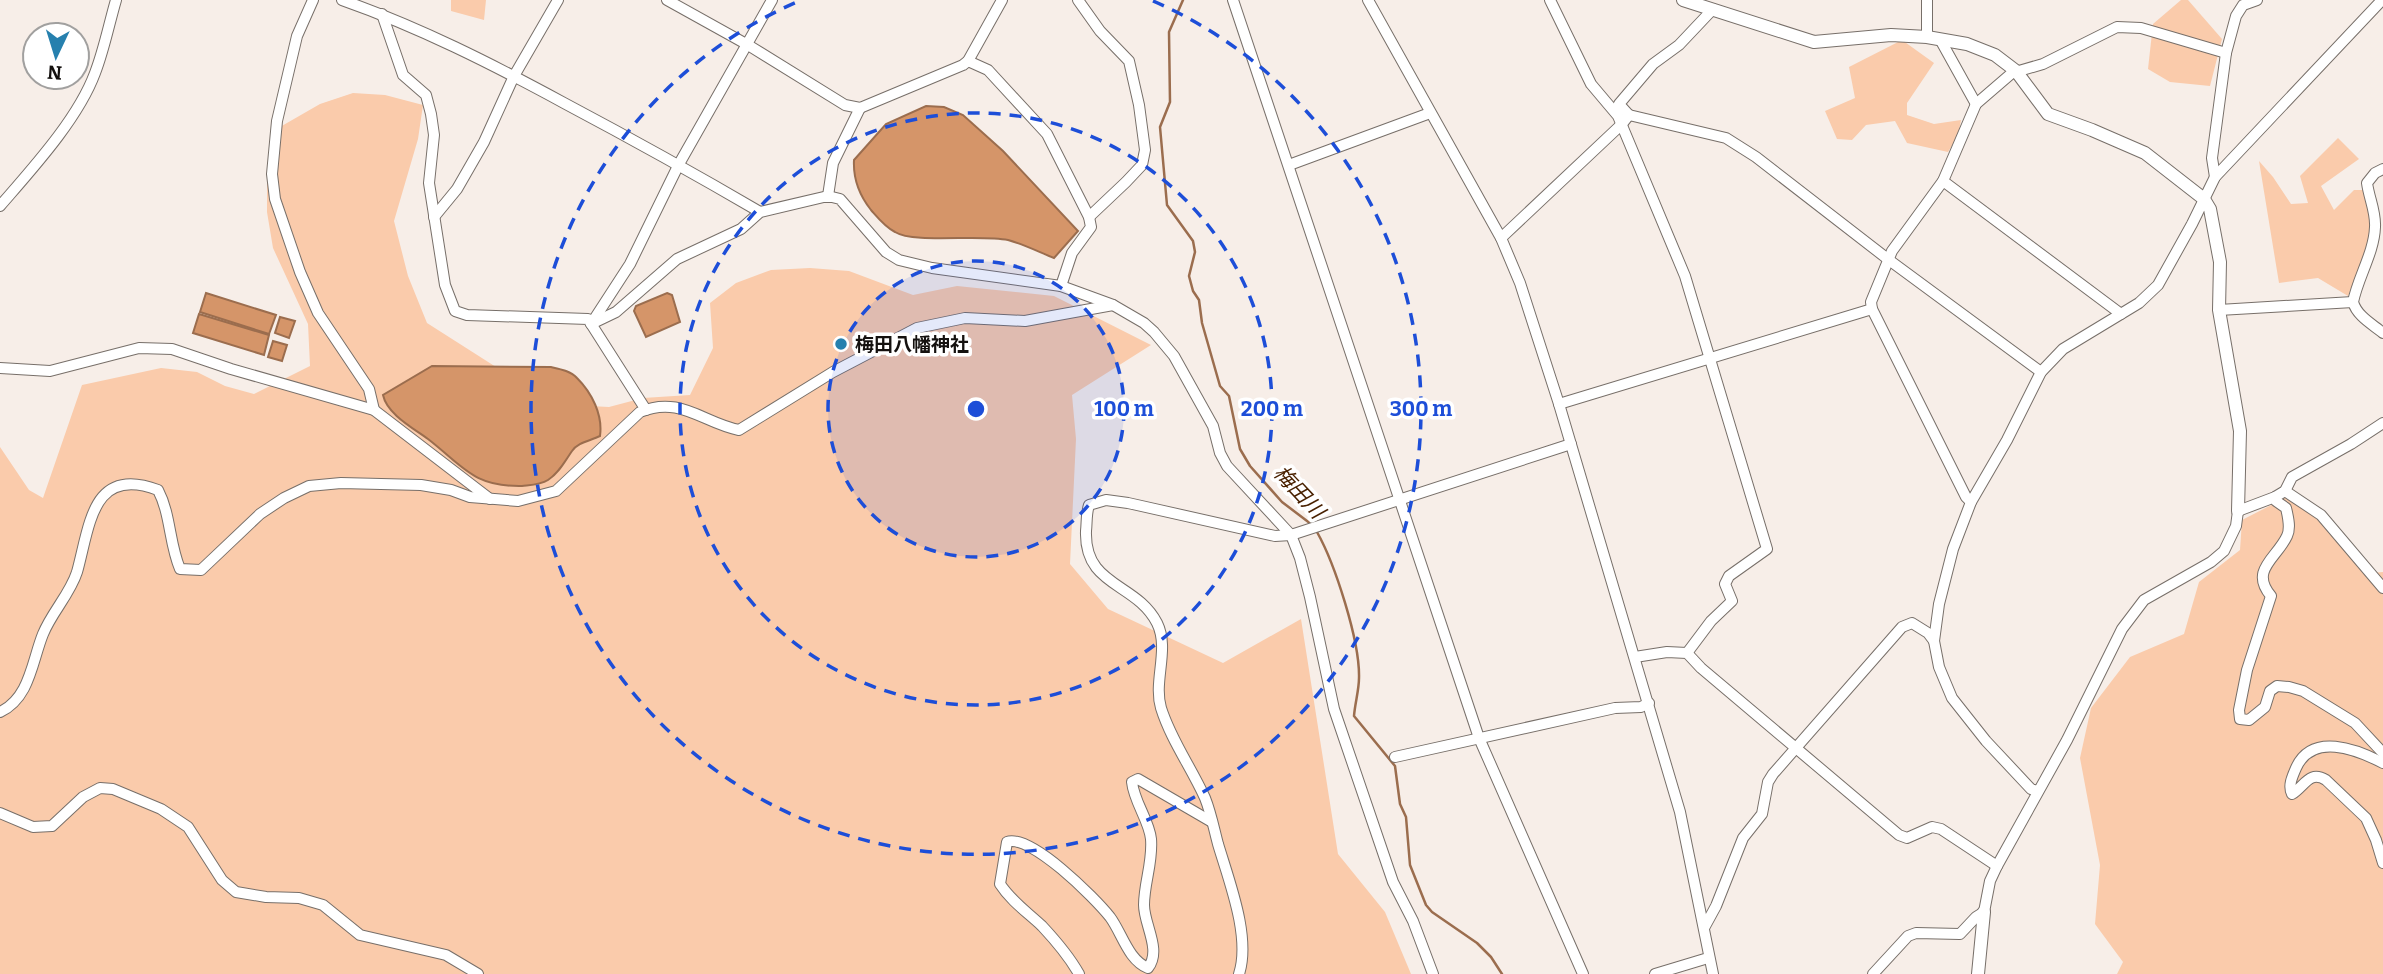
<svg xmlns="http://www.w3.org/2000/svg" width="2383" height="974" font-family="Bitter,'Noto Sans JP',serif">
  <style>
    .green { fill: #facbab }
    .water { fill: #d59569; stroke: #9b6d4e; stroke-width: 2 }
    .lines { fill: none; stroke-linecap: round; stroke-linejoin: round }
    .stream { stroke: #9b6d4e; stroke-width: 2.5 }
    .minor-casing { stroke: #776f69; stroke-width: 12 }
    .tertiary-casing { stroke: #776f69; stroke-width: 14 }
    .minor { stroke: #fff; stroke-width: 10 }
    .tertiary { stroke: #fff; stroke-width: 12 }
    .ring { fill: none; stroke: #1d4ed8; stroke-width: 3.5; stroke-dasharray: 12 9 }
    .poi-dot { fill: #2680ae; stroke: #fff; stroke-width: 2.5 }
    .labels { text-anchor: middle; dominant-baseline: central; stroke-width: 7; stroke-linejoin: round; paint-order: stroke }
    .poi-label { font-size: 19px; font-weight: bold; fill: #14110f; stroke: #fff; text-anchor: start }
    .water-label { font-size: 21px; font-style: italic; fill: #492100; stroke: #fff }
    .centre { fill: #1d4ed8; stroke: #fff; stroke-width: 3.5 }
    .ring-label { font-size: 21px; text-anchor: middle; font-weight: bold; fill: #1d4ed8; stroke: #fff; stroke-width: 7; stroke-linejoin: round; paint-order: stroke }
  </style>
  <rect width="100%" height="100%" fill="#f7eee8"/>
  <!-- green -->
  <g class="green">
    <polygon points="451,0 486,0 484,20 451,11"/>
    <polygon points="2181,0 2188,0 2222,39 2210,86 2170,82 2148,69 2153,24"/>
    <polygon points="1902,40 1934,63 1907,103 1907,115 1934,124 1961,120 1958,136 1948,152 1907,143 1895,121 1866,125 1852,140 1837,139 1825,111 1855,98 1849,67"/>
    <polygon points="353,93 385,95 423,105 418,139 394,221 408,276 427,323 507,374 571,405 609,407 643,398 690,395 713,348 710,303 736,283 771,270 810,268 849,271 913,295 957,286 1054,296 1151,345 1072,395 1076,439 1070,564 1108,609 1223,663 1301,619 1338,854 1385,912 1411,974 0,974 0,447 29,490 43,498 82,385 161,368 197,372 225,386 254,394 310,366 308,324 273,248 267,212 267,170 280,127 320,104"/>
    <polygon points="2338,138 2359,159 2321,186 2334,210 2354,190 2363,190 2371,221 2366,251 2348,296 2318,278 2279,283 2259,161 2273,177 2291,204 2308,203 2300,176"/>
    <polygon points="2287,497 2305,501 2370,573 2383,572 2383,974 2117,974 2123,962 2095,924 2100,865 2080,758 2091,708 2130,657 2184,634 2199,582 2240,550 2242,520"/>
  </g>
  <!-- water -->
  <g class="water">
    <path d="M 926,106 L 944,107 L 963,115 L 1003,151 L 1078,231 L 1054,258 C 1039,252 1023,244 1008,240 C 979,234 914,244 895,232 C 885,227 878,218 871,210 C 859,195 853,179 854,160 L 886,124 Z"/>
    <polygon points="206,293 276,315 269,334 200,312"/>
    <polygon points="667,293 672,295 680,322 646,337 634,311 636,306"/>
    <polygon points="199,314 269,335 264,355 193,333"/>
    <polygon points="280,317 295,321 289,338 275,333"/>
    <polygon points="273,341 287,345 282,361 268,357"/>
    <path d="M 432,366 L 551,367 C 560,369 571,371 577,378 C 592,393 603,415 600,436 C 590,441 578,442 572,451 C 565,461 559,473 548,480 C 540,485 530,485 522,486 C 473,487 463,466 428,439 C 413,428 387,414 383,395 Z"/>
  </g>
  <g class="lines">
    <!-- stream -->
    <g class="stream">
      <polyline points="1183,0 1169,32 1170,102 1160,127 1167,205 1193,241 1195,252 1189,276 1193,291 1199,300 1202,323 1220,386 1229,396 1240,449 1250,466 1282,502 1311,524"/>
      <path d="M 1317,532 C 1335,564 1360,641 1359,678 C 1359,690 1355,703 1354,716 L 1395,766 L 1400,804 L 1406,817 L 1410,865 L 1426,905 L 1432,912 L 1477,943 L 1491,957 L 1502,974"/>
    </g>
    <defs>
      <g id="minor">
        <polyline points="313,0 297,36 277,121 272,174 275,199 300,272 318,313 369,389 374,410"/>
        <path d="M 342,0 C 419,27 492,64 564,103 C 630,138 695,174 760,212"/>
        <polyline points="667,0 748,45 845,105 860,108 963,65 968,61 1002,0"/>
        <polyline points="1078,0 1100,31 1129,61 1139,105 1145,150 1142,165 1126,182 1089,217"/>
        <polyline points="1233,0 1479,738 1583,974"/>
        <polyline points="1368,0 1501,238 1520,283 1559,404 1680,812 1713,974"/>
        <polyline points="1550,0 1591,84 1618,116 1685,276 1767,549 1729,576 1725,584 1732,601 1711,621 1687,653"/>
        <polyline points="1927,0 1927,37"/>
        <polyline points="382,14 403,75 426,95 431,114 434,135 429,183 445,285 455,311 467,315 588,319 646,410"/>
        <polyline points="1941,41 1976,104"/>
        <polyline points="968,61 988,70 1047,134 1089,217 1091,227 1072,253 1061,286"/>
        <polyline points="1629,115 1726,138 1756,157 1889,260 2041,372"/>
        <polyline points="1289,165 1430,113"/>
        <path d="M 2383,169 L 2375,173 L 2367,183 C 2369,198 2376,212 2375,227 C 2374,253 2358,277 2353,302 C 2357,316 2372,324 2383,333"/>
        <polyline points="2215,177 2212,158 2226,53 2236,16 2243,5 2257,0"/>
        <polyline points="1943,181 2121,314"/>
        <polyline points="828,196 833,163 860,108"/>
        <path d="M 0,206 C 32,169 78,119 95,73 C 104,50 109,24 116,0"/>
        <polyline points="434,217 457,189 484,142 514,76 558,0"/>
        <polyline points="1501,238 1622,124 1629,115 1619,104 1653,64 1679,45 1713,9"/>
        <polyline points="2219,310 2353,302"/>
        <polyline points="593,321 630,264 679,164 772,0"/>
        <polyline points="591,324 616,312 677,259 741,229 760,212 828,196 840,199 886,252 899,260 932,268 1061,286 1113,305 1144,323 1154,332 1174,356 1213,426 1220,453 1227,466 1291,535 1300,558 1310,597 1334,709 1393,882 1413,921 1433,974"/>
        <polyline points="0,368 50,371 139,348 172,349 231,369 374,410 490,499"/>
        <polyline points="1559,404 1872,309"/>
        <polyline points="2285,491 2321,515 2383,588"/>
        <path d="M 2275,497 L 2276,501 L 2286,508 C 2288,517 2291,528 2287,536 C 2277,558 2249,570 2271,596 L 2247,670 L 2239,710 L 2240,719 L 2249,720 L 2265,707 L 2270,691 L 2277,686 L 2289,687 L 2303,691 L 2355,723 L 2383,753"/>
        <polyline points="1971,502 1966,497 1872,309 1871,302 1892,251 1943,181 1976,104 2012,73 2043,64 2117,27 2141,28 2226,53"/>
        <polyline points="1635,657 1667,652 1687,653 1701,668 1899,835 1907,838 1932,827 1941,829 1997,866"/>
        <path d="M 0,712 C 30,698 32,661 43,634 C 52,612 70,594 77,572 C 90,525 92,465 158,490 C 171,515 169,543 180,569 L 201,570 L 260,514 L 284,498 L 309,486 L 341,483 L 421,485 L 451,490 L 470,497 L 518,501 L 556,491 L 640,412 C 680,395 703,423 739,430 L 833,372 L 917,328 L 965,318 L 1025,321 L 1113,305"/>
        <polyline points="1395,757 1615,708 1641,707 1649,703"/>
        <path d="M 2383,763 C 2356,749 2312,732 2296,768 C 2292,777 2288,786 2292,794 C 2305,786 2309,770 2326,780 L 2366,818 L 2376,840 L 2383,863"/>
        <polyline points="2037,791 2031,789 1986,741 1952,698 1939,667 1934,641 1939,604 1953,549 1971,502 2007,440 2041,372 2063,349 2139,303 2158,285 2192,224 2215,177 2382,0"/>
        <polyline points="0,813 33,827 52,826 83,797 100,788 113,789 161,809 188,827 222,880 236,892 266,897 299,898 323,905 360,935 446,955 478,974"/>
        <polyline points="1704,928 1716,906 1743,838 1762,814 1768,782 1773,774 1902,627 1912,623 1928,633 1934,641"/>
        <path d="M 1079,974 C 1069,956 1056,941 1042,926 C 1027,912 1011,901 1000,884 L 1007,842 C 1030,833 1095,898 1110,917 C 1122,933 1128,960 1148,968 C 1162,950 1144,925 1144,905 C 1144,883 1153,862 1151,839 C 1149,820 1134,802 1132,782 L 1138,779 L 1212,822"/>
        <path d="M 1239,974 C 1251,937 1229,881 1218,844 C 1214,829 1211,813 1205,798 C 1191,767 1171,740 1161,708 C 1153,681 1170,649 1157,623 C 1136,582 1084,587 1086,531 C 1087,523 1086,514 1089,505 L 1106,500 L 1128,503 L 1275,536 L 1291,535 L 1571,444"/>
        <polyline points="1655,974 1708,958"/>
        <polyline points="1873,974 1908,936 1916,933 1960,934 1976,917 1984,912 1990,881 1997,866 2067,740 2122,629 2144,600 2211,562 2224,551 2236,526 2238,511 2275,497 2285,491 2292,477 2351,444 2383,423"/>
      </g>
      <g id="tertiary">
        <polyline points="1683,0 1814,42 1891,35 1927,37 1967,44 1995,55 2016,71 2048,114 2092,130 2145,153 2204,199 2210,209 2220,262 2219,310 2240,431 2238,511"/>
        <polyline points="1978,974 1984,912"/>
      </g>
    </defs>
    <!-- minor casing -->
    <use href="#minor" class="minor-casing"/>
    <!-- tertiary casing -->
    <use href="#tertiary" class="tertiary-casing"/>
    <!-- minor -->
    <use href="#minor" class="minor"/>
    <!-- tertiary -->
    <use href="#tertiary" class="tertiary"/>
  </g>
  <!-- distance rings -->
  <circle cx="976" cy="409" r="148" fill="#1d4ed8" fill-opacity=".12"/>
  <g class="ring">
    <circle cx="976" cy="409" r="148"/>
    <circle cx="976" cy="409" r="296"/>
    <path d="M1153 1A445 445 0 1 1 799 1"/>
  </g>
  <!-- markers -->
  <circle class="poi-dot" cx="841" cy="344" r="7"/>
  <g class="labels">
    <!-- poi labels -->
    <g class="poi-label">
      <text x="855" y="344">梅田八幡神社</text>
    </g>
    <!-- water labels -->
    <g class="water-label">
      <text transform="translate(1299 492) rotate(47)">梅田川</text>
    </g>
  </g>
  <circle cx="976" cy="409" r="10" class="centre"/>
  <g class="ring-label">
    <text x="1124" y="416">100 m</text>
    <text x="1272" y="416">200 m</text>
    <text x="1421" y="416">300 m</text>
  </g>
  <!-- north arrow -->
  <g transform="translate(56 56) rotate(184)"><circle r="33" fill="#ffffff" stroke="#a1a09f" stroke-width="2"/>
  <path d="M0-5L12 26L0 18L-12 26Z" fill="#2680ae"/>
  <text y="-10" font-size="19" font-weight="bold" text-anchor="middle" fill="#14110f">N</text>
  </g>
</svg>
